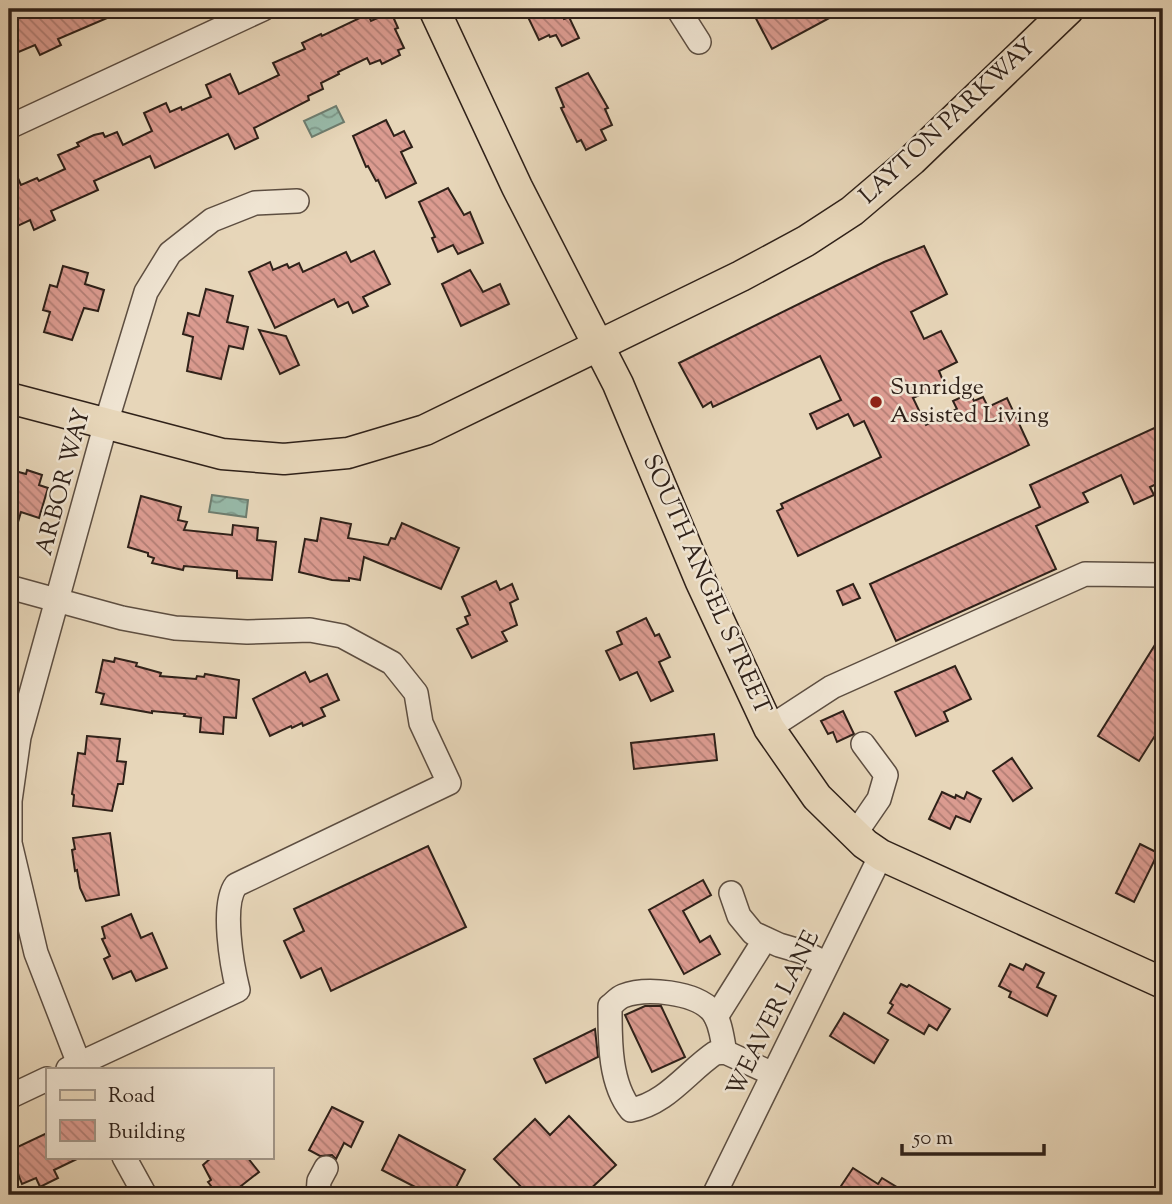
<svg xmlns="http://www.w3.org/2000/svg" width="1172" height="1204" font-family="'Sorts Mill Goudy',serif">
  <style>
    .water { fill: url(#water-waves); stroke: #6e7d6f; stroke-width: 2 }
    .building { fill: url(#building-back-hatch); stroke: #2f2119; stroke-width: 2 }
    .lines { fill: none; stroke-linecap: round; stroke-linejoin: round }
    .minor-casing { stroke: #5d4e41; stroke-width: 26 }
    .major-casing { stroke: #2f2119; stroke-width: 33 }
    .minor { stroke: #efe4d2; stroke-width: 23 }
    .major { stroke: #e7d6b9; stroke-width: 30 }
    .poi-dot { fill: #8f2418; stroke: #efe4d2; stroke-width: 2.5 }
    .labels { text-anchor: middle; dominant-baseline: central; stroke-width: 5; stroke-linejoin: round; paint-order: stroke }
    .street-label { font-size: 24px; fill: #2f2119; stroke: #efe4d2 }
    .poi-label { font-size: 24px; fill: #2f2119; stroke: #efe4d2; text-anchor: start }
  </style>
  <defs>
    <pattern id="water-waves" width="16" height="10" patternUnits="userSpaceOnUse" patternTransform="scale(1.75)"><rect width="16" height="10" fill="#98baa9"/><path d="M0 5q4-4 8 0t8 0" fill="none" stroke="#7c9789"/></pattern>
    <pattern id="building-back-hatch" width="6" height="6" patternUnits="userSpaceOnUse" patternTransform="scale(1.75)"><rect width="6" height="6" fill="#db9b90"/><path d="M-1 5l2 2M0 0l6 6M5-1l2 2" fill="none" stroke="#b27e75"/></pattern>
  </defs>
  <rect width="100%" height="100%" fill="#e7d6b9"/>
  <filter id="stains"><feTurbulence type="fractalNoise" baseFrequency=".00286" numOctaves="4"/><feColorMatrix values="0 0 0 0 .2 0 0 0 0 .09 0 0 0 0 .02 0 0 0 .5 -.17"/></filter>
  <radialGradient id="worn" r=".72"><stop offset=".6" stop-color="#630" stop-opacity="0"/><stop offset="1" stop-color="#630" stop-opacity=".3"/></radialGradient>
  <!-- water -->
  <g class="water">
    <polygon points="336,106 344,122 312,137 304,121"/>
    <polygon points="212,495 248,500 246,517 209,512"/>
  </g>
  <!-- building -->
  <g class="building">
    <polygon points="9,9 128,9 58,39 61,45 40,55 35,45 9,56"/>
    <polygon points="540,9 559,9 564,19 569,17 579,38 562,46 556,35 550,37 549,35 539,40 527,15"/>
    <polygon points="751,9 846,9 772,49"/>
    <polygon points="391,12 398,28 395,29 404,48 398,50 400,55 382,64 380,60 370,64 367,58 338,72 339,74 321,83 323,89 308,96 309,100 254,128 258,138 235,149 228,134 155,168 150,156 94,181 98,190 51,211 55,220 34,230 30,220 9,230 9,158 21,185 37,178 39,181 65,169 58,155 79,146 77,143 94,135 103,133 105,137 117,132 123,145 152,131 144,113 166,103 170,112 181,107 182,110 211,97 206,85 230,74 239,94 279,75 273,63 305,49 302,43 321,34 322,36 368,14 371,21"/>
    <polygon points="588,73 608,108 605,109 612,125 601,130 606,140 586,150 581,140 577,142 561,108 564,107 556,88"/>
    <polygon points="386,120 394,136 404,131 412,147 401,152 416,183 386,198 378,180 376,181 368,166 366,167 353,136"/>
    <polygon points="448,188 464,215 470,212 483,243 458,254 453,245 438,252 432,238 435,237 419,202"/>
    <polygon points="924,246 947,294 911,312 924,339 941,331 957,362 939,371 944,383 913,398 926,425 957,409 953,401 970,393 974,401 983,397 988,407 1007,398 1029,445 798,556 777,511 783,508 781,504 881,457 864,421 854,426 848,414 817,429 810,414 841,400 820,356 713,407 711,402 703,407 679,363 884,262"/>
    <polygon points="374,251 390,284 363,297 368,306 353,313 348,302 338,307 334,299 275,328 249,272 270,262 273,270 287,264 289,268 299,263 303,272 346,252 351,262"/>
    <polygon points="63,266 88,273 85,284 104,290 98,311 84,308 72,340 44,332 50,312 43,310 50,285 57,287"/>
    <polygon points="470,270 483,292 500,284 509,304 461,326 442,284"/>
    <polygon points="206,289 233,296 227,322 248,327 243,349 229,346 221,379 187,371 193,337 183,334 188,313 199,316"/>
    <polygon points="259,330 286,336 299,365 280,374"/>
    <polygon points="1163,424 1163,481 1150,487 1154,495 1134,504 1121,475 1083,493 1088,502 1036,526 1056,569 896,641 870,584 1040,507 1030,485"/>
    <polygon points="27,470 42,475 39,485 48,488 39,518 21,512 13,539 9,539 9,476 13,478 15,471 26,474"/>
    <polygon points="141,496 181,507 178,520 187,522 184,530 232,535 233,525 258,528 257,540 276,542 272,580 237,578 237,571 184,566 183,570 152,563 154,558 148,556 148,553 128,547"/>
    <polygon points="321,518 351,524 348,538 388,545 391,538 395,539 402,523 459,548 441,589 364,557 360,580 349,578 349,581 332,580 299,572 305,539 317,541"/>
    <polygon points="496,581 500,590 512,584 518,599 510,603 517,625 502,632 507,641 472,658 457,629 468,624 465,617 470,615 462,597"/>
    <polygon points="853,584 860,598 843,605 837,591"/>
    <polygon points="646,618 655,636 659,634 670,657 659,662 673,691 651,701 637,672 620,680 606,651 622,644 617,632"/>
    <polygon points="1163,632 1163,723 1139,761 1098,736"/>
    <polygon points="115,658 137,663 136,666 161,673 160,676 196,679 197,676 204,677 205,674 239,680 236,718 224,717 223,734 200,732 201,718 184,716 185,714 152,711 152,713 101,704 104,694 96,692 103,660 114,662"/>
    <polygon points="955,666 971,699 944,712 948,721 916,736 895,692"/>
    <polygon points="305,672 310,682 327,674 339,700 321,708 325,716 303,726 302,723 292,728 291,726 270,736 253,699"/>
    <polygon points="843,711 854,734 837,742 833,732 828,734 821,721"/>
    <polygon points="714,734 717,760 634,769 631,743"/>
    <polygon points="87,736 120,739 117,761 126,762 123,784 118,784 112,811 73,806 74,795 72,794 78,753 85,754"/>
    <polygon points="1012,758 1032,788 1013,801 993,771"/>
    <polygon points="942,792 955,798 956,795 964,799 967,792 981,799 970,822 956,816 950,829 929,819"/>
    <polygon points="110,833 119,895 86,901 80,888 77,870 75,871 72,850 75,849 73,838"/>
    <polygon points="1140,844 1158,853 1134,902 1116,893"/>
    <polygon points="428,846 466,927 331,991 321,968 301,978 284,941 304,931 294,909"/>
    <polygon points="703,880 711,895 683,911 700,942 710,936 720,954 684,974 649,910"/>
    <polygon points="131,914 141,938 152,933 167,968 136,981 131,971 113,979 104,959 110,956 102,939 105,938 102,927"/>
    <polygon points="1010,964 1023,970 1026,964 1044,973 1037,987 1056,996 1047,1016 1009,997 1011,992 999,986"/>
    <polygon points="901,984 907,987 909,985 950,1009 937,1030 929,1025 924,1034 888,1013 893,1005 890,1003"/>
    <polygon points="645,1006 661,1006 685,1057 652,1072 625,1015"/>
    <polygon points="844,1013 888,1040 874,1063 830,1036"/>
    <polygon points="595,1029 598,1057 546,1083 534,1059"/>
    <polygon points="332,1107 363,1122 351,1147 344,1143 336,1159 332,1155 320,1156 309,1150"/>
    <polygon points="569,1116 616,1165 584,1195 529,1195 494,1159 535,1119 550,1135"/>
    <polygon points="47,1133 47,1157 81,1157 54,1170 58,1178 40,1187 36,1178 22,1184 9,1151"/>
    <polygon points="399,1135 465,1170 452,1195 421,1195 423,1191 382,1170"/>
    <polygon points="212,1157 247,1157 259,1172 241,1186 260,1195 218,1195 208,1182 211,1180 203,1165"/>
    <polygon points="853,1168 878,1184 882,1178 910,1195 835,1195"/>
  </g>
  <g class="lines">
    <defs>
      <g id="minor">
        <polyline points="678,9 699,42"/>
        <polyline points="9,127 263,9"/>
        <path d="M 9,587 L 122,618 L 175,628 L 247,632 L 310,630 L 342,636 L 392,663 L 416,693 L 421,723 L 449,783 L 236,885 C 221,905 232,966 238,990 L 68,1069"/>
        <polyline points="769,728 832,687 1085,574 1163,575"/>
        <polyline points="855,834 879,799 886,775 863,744"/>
        <polyline points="731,893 739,916 753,933 779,945 803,952 827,964"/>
        <polyline points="716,1017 765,939"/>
        <path d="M 725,1052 C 722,1039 721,1021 712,1011 C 695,992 646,987 623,996 C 618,998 614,1003 610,1006 C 610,1039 609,1083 631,1110 C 666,1104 687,1072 715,1053 L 725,1052 L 773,1074"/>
        <polyline points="81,1069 36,953 10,843 10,801 19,737 106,423 146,292 170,253 212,220 255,203 297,201"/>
        <polyline points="9,1097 47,1079"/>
        <polyline points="124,1157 145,1195"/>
        <polyline points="318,1195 319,1181 326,1168"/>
        <polyline points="714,1195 881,855"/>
      </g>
      <g id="major">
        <polyline points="434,9 517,187 618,384 701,582 769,728 817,797 865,844 881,855 1163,983"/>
        <polyline points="9,398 222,454 284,459 348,453 425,430 741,276 806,241 852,211 912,160 1069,9"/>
      </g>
    </defs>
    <!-- minor casing -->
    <use href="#minor" class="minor-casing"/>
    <!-- major casing -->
    <use href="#major" class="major-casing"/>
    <!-- minor -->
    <use href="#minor" class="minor"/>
    <!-- major -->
    <use href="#major" class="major"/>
  </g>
  <!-- markers -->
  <circle class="poi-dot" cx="876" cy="402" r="7"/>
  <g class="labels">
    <!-- street labels -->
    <g class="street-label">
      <text transform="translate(948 122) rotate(-43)">LAYTON PARKWAY</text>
      <text transform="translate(64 482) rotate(-75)">ARBOR WAY</text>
      <text transform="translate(706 585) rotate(66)">SOUTH ANGEL STREET</text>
      <text transform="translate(774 1014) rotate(-64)">WEAVER LANE</text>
    </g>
    <!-- poi labels -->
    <g class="poi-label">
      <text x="890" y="388">Sunridge<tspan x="890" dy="28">Assisted Living</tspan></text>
    </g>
  </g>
  <!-- margin -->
  <rect width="1172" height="1204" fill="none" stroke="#e7d6b9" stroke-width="35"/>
  <rect x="10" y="10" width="1151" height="1183" fill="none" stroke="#2f2119" stroke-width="3.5"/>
  <rect x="18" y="18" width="1137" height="1169" fill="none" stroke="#2f2119" stroke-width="2"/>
  <!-- legend -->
  <rect x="46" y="1068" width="228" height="91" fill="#efe4d2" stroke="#a29688" stroke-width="2"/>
  <rect x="60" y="1090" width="35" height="10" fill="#e7d6b9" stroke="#a29688" stroke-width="2"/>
  <text x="108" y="1102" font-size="21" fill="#2f2119">Road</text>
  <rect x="60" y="1120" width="35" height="21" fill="url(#building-back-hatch)" stroke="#a29688" stroke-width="2"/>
  <text x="108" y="1138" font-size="21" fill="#2f2119">Building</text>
  <!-- scale -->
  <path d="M902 1144v10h142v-10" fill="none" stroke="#2f2119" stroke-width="3.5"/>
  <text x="913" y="1144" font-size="21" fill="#2f2119" stroke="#efe4d2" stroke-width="5" paint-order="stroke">50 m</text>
  <rect width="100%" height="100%" filter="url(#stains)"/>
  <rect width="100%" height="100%" fill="url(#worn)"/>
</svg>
